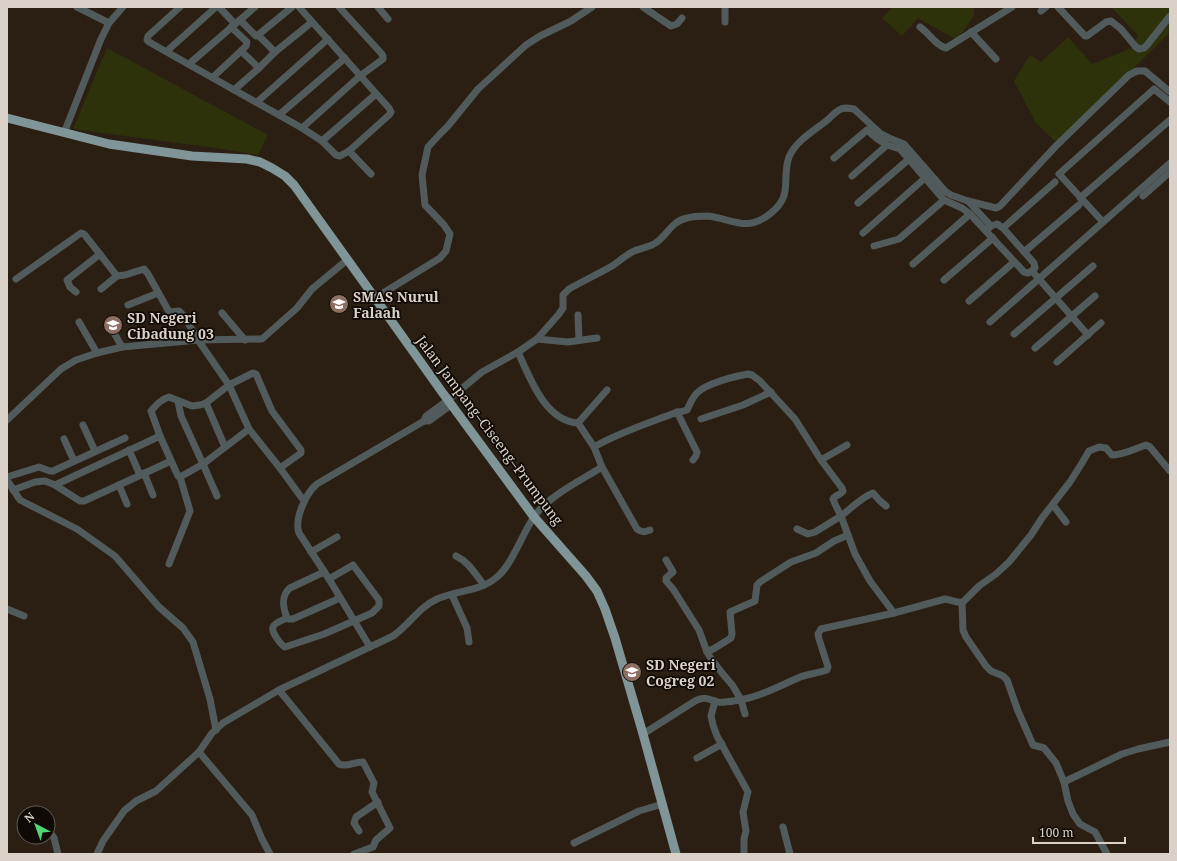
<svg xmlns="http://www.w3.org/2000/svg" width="1177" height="861" font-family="'Noto Serif',serif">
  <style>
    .green { fill: #2d320b }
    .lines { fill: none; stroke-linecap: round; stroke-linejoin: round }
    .minor { stroke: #515b5c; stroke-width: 7 }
    .major { stroke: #7f9597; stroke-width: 9 }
    .labels { text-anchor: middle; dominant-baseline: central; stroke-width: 3.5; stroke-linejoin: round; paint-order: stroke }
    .poi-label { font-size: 14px; font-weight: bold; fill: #dad2c9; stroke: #100a06; text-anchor: start }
    .street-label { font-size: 14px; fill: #dad2c9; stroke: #100a06 }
  </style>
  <rect width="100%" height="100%" fill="#2b1f13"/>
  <!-- green -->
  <g class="green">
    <polygon points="892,7 974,7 974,16 957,40 918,18 902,36 882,18"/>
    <polygon points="1111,7 1170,7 1170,32 1058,144 1036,123 1014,81 1030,55 1041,62 1068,37 1092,64 1132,48 1138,35"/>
    <polygon points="107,48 268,135 258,155 223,149 73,129"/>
  </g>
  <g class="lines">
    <!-- minor -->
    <g class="minor">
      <polyline points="77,7 109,23"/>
      <polyline points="180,7 148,36 147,40 149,42 302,128 322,141 336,155 340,156 349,151 389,115 391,112 389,108 299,7"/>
      <polyline points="219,7 235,24"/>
      <polyline points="378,7 388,19"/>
      <polyline points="643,7 671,26 677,24 682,18"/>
      <polyline points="1058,7 1085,36 1087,36 1106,22 1111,21 1121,29 1136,47 1139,49 1144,48 1147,45 1170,16"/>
      <polyline points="1041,11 1046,7"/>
      <polyline points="240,20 256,36 258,35 275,52"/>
      <polyline points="725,22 725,7"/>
      <polyline points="231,27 247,42 246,46 241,51 259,68"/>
      <path d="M 920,27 C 929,33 936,46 946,48 L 1012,7"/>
      <polyline points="971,32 996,59"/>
      <polyline points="258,35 292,7"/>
      <polyline points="167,51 216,7"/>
      <polyline points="189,64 255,7"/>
      <polyline points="213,77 241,51"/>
      <polyline points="234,90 259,68 275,52 312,22"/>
      <polyline points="257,102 328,39"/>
      <polyline points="279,115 345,58"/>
      <polyline points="302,128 360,76 383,59 383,56 381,53 339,7"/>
      <polyline points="64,133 101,39 109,23 123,7"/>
      <polyline points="322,141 376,94"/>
      <polyline points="349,151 371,174"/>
      <polyline points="834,158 867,130 876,138 887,145 900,149 944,200 962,208 970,214 1024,272 1028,273 1032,271 1088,335"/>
      <polyline points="852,176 887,145"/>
      <polyline points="1143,196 1170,172"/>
      <polyline points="1080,198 1170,120"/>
      <polyline points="968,201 996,208 1000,206 1056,146 1129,75 1137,71 1145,71 1170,92"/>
      <polyline points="858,203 909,159"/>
      <polyline points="1103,222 1059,174 1154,89 1170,102"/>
      <polyline points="1003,228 1055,182"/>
      <polyline points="988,229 991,226 997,224 1003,228 1034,263 1035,268 1032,271"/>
      <polyline points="863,233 925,178"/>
      <polyline points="874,246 899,239 944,200"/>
      <polyline points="1024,252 1079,205"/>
      <polyline points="913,264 970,214"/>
      <polyline points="16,279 81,233 84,234 117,276 125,275 144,269 148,274 168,310 170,312 179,311 184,316 198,340 229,385 249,429 280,468 304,501"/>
      <polyline points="944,280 993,238"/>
      <polyline points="101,289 117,276"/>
      <polyline points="76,292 70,287 67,280 100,254"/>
      <polyline points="375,298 440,258 446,251 450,234 444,225 425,205 422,175 428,147 439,135 448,126 478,89 526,45 540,36 571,21 592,7"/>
      <polyline points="969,301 1014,262"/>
      <polyline points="128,305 158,293"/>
      <polyline points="222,313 245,340"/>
      <polyline points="578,315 579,340"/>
      <polyline points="79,322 97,353"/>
      <polyline points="990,322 1170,163"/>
      <polyline points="113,331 122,347"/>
      <polyline points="1014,334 1093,266"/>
      <polyline points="537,339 568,342 597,338"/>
      <polyline points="1035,348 1095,296"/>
      <path d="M 518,352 C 530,378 545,421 578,423"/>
      <polyline points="1057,362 1101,323"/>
      <polyline points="178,401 181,416 203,464 217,496"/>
      <polyline points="206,403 225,447"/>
      <polyline points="677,412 697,452 696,456 693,460"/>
      <polyline points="701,419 743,405 771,392"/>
      <polyline points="7,420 61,369 76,360 97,353 122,347 198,340 262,339 297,308 312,289 347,260"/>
      <path d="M 424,421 L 426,416 L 448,400 L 482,372 L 518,352 L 537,339 L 559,314 L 563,308 L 563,295 L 569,289 C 583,281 598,274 612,266 C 618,262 625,256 632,252 C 639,248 649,248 657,242 C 667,235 672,221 687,218 C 693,216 701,216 708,216 C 733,219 747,233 771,213 C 794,194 781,180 789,157 C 795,142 813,131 825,122 C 830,118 834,113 839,110 C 844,107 849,108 854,109 L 881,134 L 889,138 L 904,144 L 946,192 L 951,195 L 968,201 L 991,226"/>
      <polyline points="83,425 95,451"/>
      <path d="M 249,429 L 203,464 L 180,477 L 178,476 L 160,436 L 151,411 C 155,406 162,399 169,397 L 192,406 L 200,405 L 206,403 L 229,385 L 253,373 L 256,374 L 272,411 L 301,450 L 301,453 L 280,468"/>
      <polyline points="64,439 74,461"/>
      <polyline points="594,447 578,423 607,390"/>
      <polyline points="129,450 140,475"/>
      <polyline points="821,460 847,445"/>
      <path d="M 602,467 L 637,529 C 642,533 645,532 650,530"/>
      <polyline points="144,473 153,495"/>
      <polyline points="7,477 39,467 50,471 53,471 125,438"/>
      <polyline points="7,480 20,500 77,529 115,556 159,607 183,628 193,642 210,699 216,730"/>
      <polyline points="119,485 84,501 80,501 55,485 160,436"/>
      <polyline points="13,490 35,482 45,481 55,485"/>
      <polyline points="127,504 119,485 171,461"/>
      <polyline points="1053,505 1066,522"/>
      <path d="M 886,506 L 879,500 L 873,493 C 860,498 852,508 841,516 L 855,554 L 870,581 L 894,613"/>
      <polyline points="311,552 337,537"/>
      <path d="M 456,556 C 469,562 475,574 484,585"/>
      <polyline points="666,560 673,572 666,578 666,581 673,589 699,630 707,652 710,657 722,673 733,686 741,700 745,714"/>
      <polyline points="169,564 190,511 180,477"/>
      <polyline points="452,595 467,628 469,642"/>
      <polyline points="962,603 963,630 966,637 986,666 991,671 1003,676 1007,680 1018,711 1033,745 1044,748 1056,763 1064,782 1068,801 1073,814 1080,824 1095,832 1107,854"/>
      <polyline points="7,609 24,616"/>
      <path d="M 287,618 C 283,620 274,623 273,627 C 271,632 281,645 285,647 L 324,634 L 372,613 L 379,606 L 379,600 L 353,565 L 329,579"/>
      <path d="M 287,618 C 283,608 281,595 290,588 L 324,572"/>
      <polyline points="287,618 289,619 293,619 340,598"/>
      <path d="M 370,647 L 329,579 L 299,533 C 294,519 306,493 317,484 L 424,421 L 429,421 L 451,405"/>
      <polyline points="707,652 715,648 731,638 732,634 730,612 755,601 757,585 760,582 791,562 816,553 834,541 848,535"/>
      <path d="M 279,690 L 339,764 C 347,768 355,761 363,762 L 374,783 L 372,792 L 390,828 L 376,840 L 373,847 L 354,854"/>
      <polyline points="715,701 711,716 713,725 717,736 748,792 743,812 746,831 744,839 744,854"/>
      <path d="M 643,734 L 695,701 C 707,695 708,700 718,702 C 725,703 733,701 740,700 C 761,696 780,686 800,677 C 809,674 818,673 827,670 L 828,667 L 819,639 L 818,634 L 821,629 L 894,613 L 945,599 L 962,603 L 979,586 L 996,574 L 1009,562 L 1031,535 L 1042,518 L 1070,482 L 1082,463 L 1089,451 L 1099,447 L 1106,448 L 1112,455 C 1124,455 1134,449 1146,445 L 1150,447 L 1170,471"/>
      <polyline points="199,752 252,815 262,839 270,854"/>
      <polyline points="697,758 722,744"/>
      <polyline points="1064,782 1122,754 1138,749 1170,742"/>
      <polyline points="783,827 790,854"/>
      <polyline points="48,829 54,838 58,854"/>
      <polyline points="359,831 354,823 356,817 378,802"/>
      <polyline points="574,843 639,811 663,804"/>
      <path d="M 97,854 L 103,841 L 124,811 L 136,801 L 156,791 L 199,752 L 212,733 L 223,723 L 279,690 L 393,636 C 409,625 419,607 437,599 C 457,590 480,592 497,577 C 512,565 522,534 534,517 C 548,496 580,481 602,467 L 594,447 C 618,433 646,424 672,414 C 677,412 682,412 687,410 C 690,404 692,398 697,393 C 705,384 735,376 748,374 L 752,375 L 760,381 L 795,419 L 821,460 L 842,488 L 843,491 C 841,495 835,495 833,499 L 835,504 L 841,516 L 815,532 L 808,534 L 797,529"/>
    </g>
    <!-- major -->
    <polyline class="major" points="7,118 109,144 192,156 247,159 260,162 272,168 285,176 294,185 375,298 442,392 534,517 586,576 597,591 605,609 615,638 643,734 676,854"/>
  </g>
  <!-- icons -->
  <defs>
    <symbol id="school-disc" viewBox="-11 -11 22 22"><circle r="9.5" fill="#8d6e63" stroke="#100a06"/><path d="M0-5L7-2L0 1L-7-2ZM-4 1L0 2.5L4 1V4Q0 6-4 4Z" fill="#fff"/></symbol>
  </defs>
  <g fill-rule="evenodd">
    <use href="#school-disc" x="328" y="293" width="22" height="22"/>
    <use href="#school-disc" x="102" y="314" width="22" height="22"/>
    <use href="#school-disc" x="621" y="661" width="22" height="22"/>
  </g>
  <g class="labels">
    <!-- poi labels -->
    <g class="poi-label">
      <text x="353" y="296">SMAS Nurul<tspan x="353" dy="16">Falaah</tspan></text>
      <text x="127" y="317">SD Negeri<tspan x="127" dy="16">Cibadung 03</tspan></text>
      <text x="646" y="664">SD Negeri<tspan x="646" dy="16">Cogreg 02</tspan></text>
    </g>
    <!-- street labels -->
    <g class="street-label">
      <text transform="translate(490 430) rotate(53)">Jalan Jampang–Ciseeng–Prumpung</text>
    </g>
  </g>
  <!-- border -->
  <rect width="1177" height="861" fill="none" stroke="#dad2c9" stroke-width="16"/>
  <!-- north arrow -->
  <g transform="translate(36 825) rotate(319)"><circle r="19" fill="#100a06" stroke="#615a54"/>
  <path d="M0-3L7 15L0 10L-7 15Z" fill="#50d675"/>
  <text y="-6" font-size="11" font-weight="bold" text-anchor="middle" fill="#dad2c9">N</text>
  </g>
  <!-- scale -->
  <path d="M1033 837v6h92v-6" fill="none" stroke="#dad2c9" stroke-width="2"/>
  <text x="1039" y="837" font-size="12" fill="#dad2c9" stroke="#100a06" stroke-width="3" paint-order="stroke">100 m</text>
</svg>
